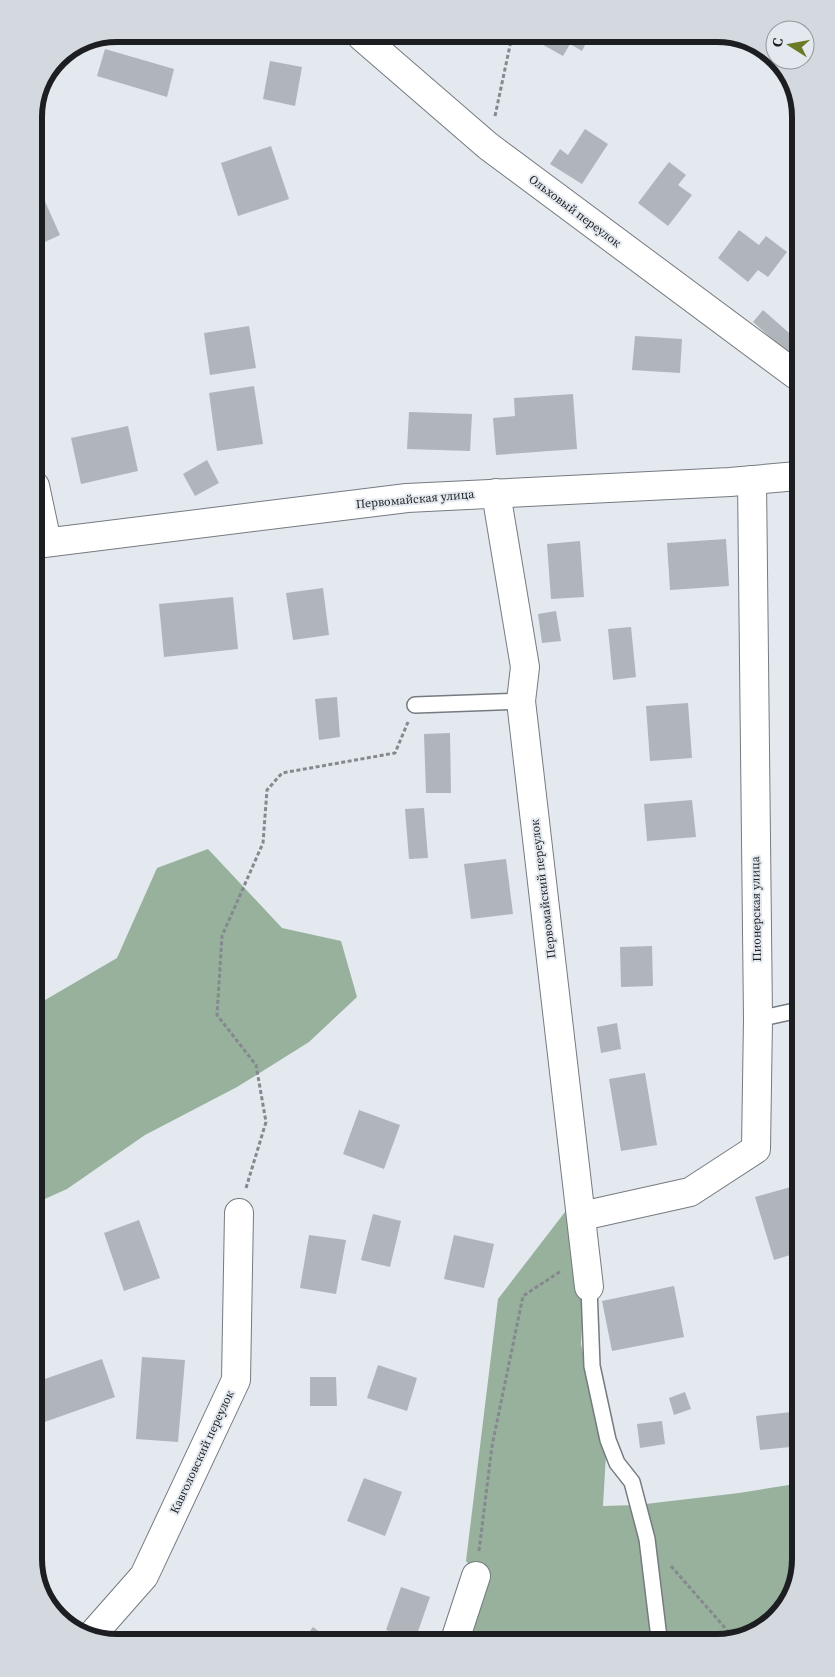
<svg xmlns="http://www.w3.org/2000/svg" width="835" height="1677" font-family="'Source Serif 4',serif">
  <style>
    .forest { fill: #97b19d }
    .building { fill: #afb5bb }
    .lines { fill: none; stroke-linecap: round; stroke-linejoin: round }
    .lane-casing { stroke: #757b80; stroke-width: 18 }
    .street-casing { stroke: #757b80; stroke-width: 30 }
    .path { stroke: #85898e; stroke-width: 3; stroke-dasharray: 4 2.5; stroke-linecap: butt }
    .lane { stroke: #fff; stroke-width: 15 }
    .street { stroke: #fff; stroke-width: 28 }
    .labels { text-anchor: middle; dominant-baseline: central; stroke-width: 4; stroke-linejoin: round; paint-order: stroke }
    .street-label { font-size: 12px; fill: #1c1e21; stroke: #e3e9ef }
    .rim { fill: none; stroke: #1c1e21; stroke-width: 6 }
  </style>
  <rect width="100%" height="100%" fill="#e3e9ef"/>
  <!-- forest -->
  <g class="forest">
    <polygon points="208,849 282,928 341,941 357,997 309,1042 237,1087 145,1135 67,1189 38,1202 38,1001 40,1003 117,958 157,868"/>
    <polygon points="575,1199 584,1286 581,1344 606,1454 603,1506 637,1505 739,1493 801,1483 801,1560 787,1606 749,1637 463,1640 480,1575 466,1561 498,1299"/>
  </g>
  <!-- building -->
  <g class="building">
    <polygon points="590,35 582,51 570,44 563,56 538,42 542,36"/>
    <polygon points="105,49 174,69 167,97 97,76"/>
    <polygon points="270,61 302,67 295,106 263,99"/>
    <polygon points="585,129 608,144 582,184 550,164 560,149 568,155"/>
    <polygon points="271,146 289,199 238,216 221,163"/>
    <polygon points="669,162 686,175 678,185 692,195 668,226 638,203"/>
    <polygon points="34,177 60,235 34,247"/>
    <polygon points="739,230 759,245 766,236 787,252 768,277 758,270 748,282 718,258"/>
    <polygon points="763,310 796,339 796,360 753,322"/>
    <polygon points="249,326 256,368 210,375 204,333"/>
    <polygon points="635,336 682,339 680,373 632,370"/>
    <polygon points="254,386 263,444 217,451 209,393"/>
    <polygon points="573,394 577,449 496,455 493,418 515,416 514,398"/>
    <polygon points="409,412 472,414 470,451 407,449"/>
    <polygon points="128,426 138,471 81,484 71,438"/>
    <polygon points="207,460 219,483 195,496 183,474"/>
    <polygon points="726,539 729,586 670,590 667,543"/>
    <polygon points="580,541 584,597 551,599 547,544"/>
    <polygon points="323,588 329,635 293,640 286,593"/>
    <polygon points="233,597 238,649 164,657 159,604"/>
    <polygon points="556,611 561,641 542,643 538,614"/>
    <polygon points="631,627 636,677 613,680 608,629"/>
    <polygon points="337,697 340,737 319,740 315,699"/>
    <polygon points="688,703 692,758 650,761 646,706"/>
    <polygon points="450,733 451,793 426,793 424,734"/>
    <polygon points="692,800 696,837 647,841 644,804"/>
    <polygon points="424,808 428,858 409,859 405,809"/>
    <polygon points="506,859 513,914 471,919 464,864"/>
    <polygon points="652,946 653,986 621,987 620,947"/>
    <polygon points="617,1023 621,1049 601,1053 597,1027"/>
    <polygon points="645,1073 657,1145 621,1151 609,1079"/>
    <polygon points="359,1110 400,1125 384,1169 343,1154"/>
    <polygon points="791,1187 800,1217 800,1252 774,1260 755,1197"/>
    <polygon points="373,1214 401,1221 390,1267 361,1260"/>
    <polygon points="139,1220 160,1278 124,1291 104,1233"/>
    <polygon points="309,1235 346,1240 336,1294 300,1288"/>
    <polygon points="454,1235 494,1244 484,1288 444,1279"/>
    <polygon points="674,1286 684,1337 612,1351 602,1301"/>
    <polygon points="142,1357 185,1360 178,1442 136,1439"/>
    <polygon points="102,1359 115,1397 39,1424 39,1381"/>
    <polygon points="378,1365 417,1378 407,1411 367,1398"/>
    <polygon points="310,1377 336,1377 337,1406 310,1406"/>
    <polygon points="685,1392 691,1409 674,1415 669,1398"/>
    <polygon points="801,1411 801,1446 760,1450 756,1416"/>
    <polygon points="662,1421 665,1444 640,1448 637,1424"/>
    <polygon points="364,1478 402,1492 385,1536 347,1521"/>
    <polygon points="401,1587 430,1597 415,1640 386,1630"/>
    <polygon points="313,1627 332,1641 303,1641"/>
  </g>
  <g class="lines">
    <defs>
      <g id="lane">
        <polyline points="415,705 521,701"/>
        <polyline points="758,1019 799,1010"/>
        <polyline points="589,1287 592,1366 608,1440 617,1463 632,1482 647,1539 659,1638"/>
      </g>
      <g id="street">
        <polyline points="362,37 488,146 796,375"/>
        <polyline points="35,486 47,542"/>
        <polyline points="496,493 525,667 521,701 589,1287"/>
        <polyline points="36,544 407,498 730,482 797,476"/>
        <polyline points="582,1216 690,1192 756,1149 758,1019 752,480"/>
        <polyline points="92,1635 144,1576 236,1380 239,1213"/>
        <polyline points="455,1640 476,1576"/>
      </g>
    </defs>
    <!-- lane casing -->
    <use href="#lane" class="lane-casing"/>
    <!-- street casing -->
    <use href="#street" class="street-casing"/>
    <!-- path -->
    <g class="path">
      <polyline points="495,116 512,36"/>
      <polyline points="246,1188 266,1122 256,1065 217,1015 222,936 263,843 267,790 282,773 395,753 408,722"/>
      <polyline points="479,1551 492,1446 523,1296 561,1271"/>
      <polyline points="671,1566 733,1637"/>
    </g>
    <!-- lane -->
    <use href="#lane" class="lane"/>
    <!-- street -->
    <use href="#street" class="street"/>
  </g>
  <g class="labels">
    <!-- street labels -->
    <g class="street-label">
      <text transform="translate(575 211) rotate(37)">Ольховый переулок</text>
      <text transform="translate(415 499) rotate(-5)">Первомайская улица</text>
      <text transform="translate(543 889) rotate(-97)">Первомайский переулок</text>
      <text transform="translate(756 909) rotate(-91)">Пионерская улица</text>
      <text transform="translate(202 1452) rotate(-65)">Кавголовский переулок</text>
    </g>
  </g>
  <!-- crop -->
  <path d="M0 0H835V1677H0ZM117 42H717A75 75 0 0 1 792 117V1559A75 75 0 0 1 717 1634H117A75 75 0 0 1 42 1559V117A75 75 0 0 1 117 42Z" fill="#d3d9df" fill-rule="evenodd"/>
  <path class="rim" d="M117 42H717A75 75 0 0 1 792 117V1559A75 75 0 0 1 717 1634H117A75 75 0 0 1 42 1559V117A75 75 0 0 1 117 42Z"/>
  <!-- north arrow -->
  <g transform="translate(790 45) rotate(281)"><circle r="24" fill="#e3e9ef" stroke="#93989d"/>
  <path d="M0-4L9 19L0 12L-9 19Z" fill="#6b7a27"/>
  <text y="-8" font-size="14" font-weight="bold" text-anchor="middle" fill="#1c1e21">С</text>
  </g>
</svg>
